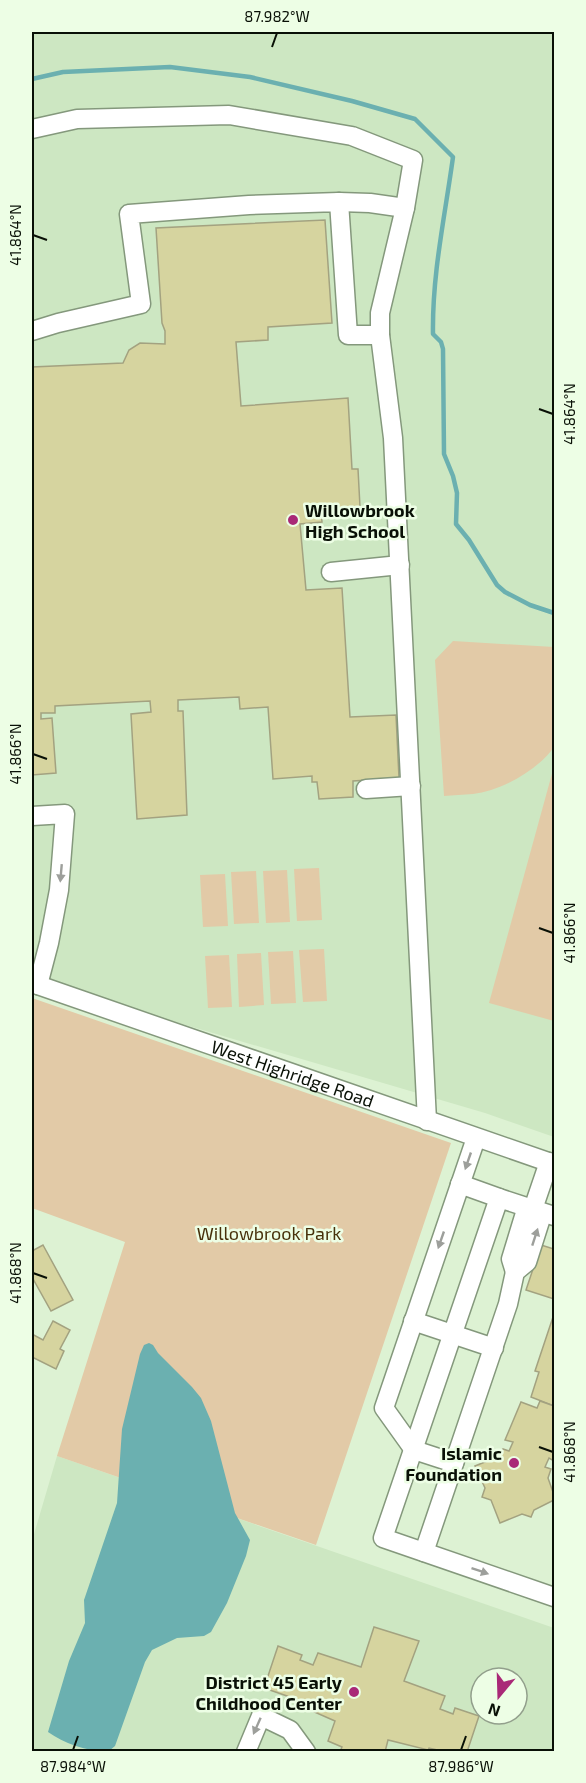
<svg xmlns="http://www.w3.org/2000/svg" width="586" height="1783" font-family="'Exo 2',sans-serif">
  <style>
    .built { fill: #cde7c2; fill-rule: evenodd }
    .green { fill: #e2caa7 }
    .water { fill: #6bb0b0 }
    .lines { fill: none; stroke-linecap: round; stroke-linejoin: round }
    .stream { stroke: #6bb0b0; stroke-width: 4.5 }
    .building { fill: #d6d49f; stroke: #a3a280; stroke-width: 1.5 }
    .minor-casing { stroke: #84987c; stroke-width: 21 }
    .minor { stroke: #fff; stroke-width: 18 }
    .oneway { fill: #9d9f9b }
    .ticks { fill: none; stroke: #091006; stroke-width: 2 }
    .poi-dot { fill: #a92977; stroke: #edfee5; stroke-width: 2 }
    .labels { text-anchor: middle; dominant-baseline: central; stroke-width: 5; stroke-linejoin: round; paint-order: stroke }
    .poi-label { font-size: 18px; font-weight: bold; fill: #091006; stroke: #edfee5; text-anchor: end }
    .street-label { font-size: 18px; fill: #091006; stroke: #edfee5 }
    .park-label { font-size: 18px; fill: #47310b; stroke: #edfee5 }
    .neatline { fill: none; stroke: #091006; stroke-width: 2 }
    .ticks-label { font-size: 15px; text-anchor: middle; fill: #091006 }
  </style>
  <rect width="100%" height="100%" fill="#ddf2d3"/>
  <!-- built -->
  <g class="built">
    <polygon points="32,32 554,32 554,1137 485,1113 162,1018 132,1011 32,976"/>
    <path d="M 57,1456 L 554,1628 L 554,1751 L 32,1752 L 32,1541 ZM 481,1678 L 517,1678 L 517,1714 L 481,1714 Z"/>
  </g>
  <!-- green -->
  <g class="green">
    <path d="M 453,641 L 554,647 L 554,747 C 538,770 501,791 473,794 C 463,795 453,795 444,796 L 435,660 Z"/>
    <polygon points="553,770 554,770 554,1021 489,1003"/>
    <polygon points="319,868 322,920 297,921 294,869"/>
    <polygon points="287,870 290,922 266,923 263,871"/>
    <polygon points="256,871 259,923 234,924 231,872"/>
    <polygon points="225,874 228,926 203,927 200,875"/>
    <polygon points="324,949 327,1001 303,1002 299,950"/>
    <polygon points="293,951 296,1003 271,1004 268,952"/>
    <polygon points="261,953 264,1005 239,1007 237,954"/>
    <polygon points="229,955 232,1007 208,1008 205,956"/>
    <polygon points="32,998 451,1143 316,1545 57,1456 125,1242 32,1208"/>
  </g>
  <!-- water -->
  <path class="water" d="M 149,1343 L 153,1345 L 158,1353 L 192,1387 L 201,1398 L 211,1421 L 235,1513 L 250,1540 L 246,1556 L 227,1603 L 211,1632 L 204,1636 L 177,1638 L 152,1650 L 145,1662 L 115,1746 L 109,1751 C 88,1752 65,1744 48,1732 L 69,1661 L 85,1623 L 84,1600 L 117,1503 L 122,1429 L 140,1354 L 144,1345 Z"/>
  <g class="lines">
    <!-- stream -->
    <path class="stream" d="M 32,79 L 63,72 L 170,67 L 250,77 L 352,101 L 415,119 L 453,157 C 445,216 432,274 433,334 L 441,342 L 443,349 L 444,454 L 453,476 L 457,493 L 456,524 L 469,540 L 497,585 L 505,592 L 530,605 L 554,613"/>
  </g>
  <!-- building -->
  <g class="building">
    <polygon points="325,220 332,323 268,327 268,340 236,342 241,406 348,398 352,469 358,469 360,507 321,509 322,522 300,524 306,590 342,588 350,717 396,715 399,778 353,781 353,797 319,799 317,782 312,782 312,776 273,779 268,707 240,709 239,697 178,700 178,711 183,711 187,815 137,819 131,714 151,712 150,701 55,706 55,713 41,713 41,719 52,718 56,773 32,775 32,367 123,363 129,350 140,343 165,344 165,331 162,323 156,228"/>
    <polygon points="43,1245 73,1300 51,1311 32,1277 32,1251"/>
    <polygon points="541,1245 554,1249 554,1299 526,1290"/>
    <polygon points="554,1314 554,1406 531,1397 539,1372 535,1371"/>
    <polygon points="53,1321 70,1330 60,1349 64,1351 56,1369 32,1357 32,1334 43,1340"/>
    <polygon points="540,1401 554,1406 554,1461 549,1458 545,1467 551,1469 548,1478 554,1495 554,1500 534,1510 531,1517 522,1514 500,1523 491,1500 482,1497 485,1488 475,1466 500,1456 503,1449 509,1451 513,1442 505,1440 521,1402 537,1408"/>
    <polygon points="374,1627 419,1641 404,1681 445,1696 440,1709 453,1714 455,1708 479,1716 467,1752 447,1752 442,1750 442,1751 429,1748 428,1750 388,1740 385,1752 340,1752 342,1747 328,1741 335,1721 296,1704 297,1702 287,1696 264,1688 278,1646 302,1655 300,1660 313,1665 318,1653 361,1667"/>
  </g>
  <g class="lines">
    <defs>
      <g id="minor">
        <polyline points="32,129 77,119 229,115 352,136 413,160 405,208 380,313 380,335 393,438 427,1121"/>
        <polyline points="339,202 370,203 405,208"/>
        <polyline points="32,331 58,323 141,304 129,214 249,205 339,202 348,335 380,335"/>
        <polyline points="331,572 400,565"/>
        <polyline points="366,789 411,786"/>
        <polyline points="32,816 65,814 59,890 49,943 38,985"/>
        <path id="s1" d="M 32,983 L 554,1164"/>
        <polyline points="460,1184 499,1198"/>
        <polyline points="554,1216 499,1198 383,1538 554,1597"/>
        <polyline points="515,1272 511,1259 525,1213 533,1209 549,1162"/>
        <polyline points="413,1321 494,1348"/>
        <polyline points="454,1463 414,1450 384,1408 476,1138"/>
        <polyline points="424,1552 508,1304 515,1272 527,1262 541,1218 533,1209"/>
        <polyline points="246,1752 261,1716 290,1730 306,1752"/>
      </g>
    </defs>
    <!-- minor casing -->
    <use href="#minor" class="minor-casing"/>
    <!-- minor -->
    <use href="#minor" class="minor"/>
  </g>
  <!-- one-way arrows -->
  <defs><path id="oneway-solid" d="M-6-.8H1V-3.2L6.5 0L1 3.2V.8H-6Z" transform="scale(1.5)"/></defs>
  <g class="oneway">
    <use href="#oneway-solid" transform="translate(61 873) rotate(95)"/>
    <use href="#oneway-solid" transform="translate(468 1161) rotate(109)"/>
    <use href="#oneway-solid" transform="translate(535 1237) rotate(-72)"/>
    <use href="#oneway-solid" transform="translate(441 1240) rotate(109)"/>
    <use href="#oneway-solid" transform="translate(480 1571) rotate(19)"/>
    <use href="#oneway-solid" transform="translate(257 1726) rotate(114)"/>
  </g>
  <!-- ticks -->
  <path class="ticks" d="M 272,47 L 277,33M 33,235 L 47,240M 539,409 L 553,414M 33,754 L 47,759M 539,928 L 553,933M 33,1273 L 47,1278M 539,1447 L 553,1452M 73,1750 L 78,1736M 461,1750 L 466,1736"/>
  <!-- markers -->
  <g class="poi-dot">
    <circle cx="293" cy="520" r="6"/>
    <circle cx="514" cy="1463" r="6"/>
    <circle cx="354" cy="1692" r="6"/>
  </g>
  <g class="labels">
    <!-- poi labels -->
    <g class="poi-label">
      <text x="305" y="510" text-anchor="start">Willowbrook<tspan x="305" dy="21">High School</tspan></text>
      <text x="502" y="1453">Islamic<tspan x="502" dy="21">Foundation</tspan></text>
      <text x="342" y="1682">District 45 Early<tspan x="342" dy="21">Childhood Center</tspan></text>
    </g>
    <!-- street labels -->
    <g class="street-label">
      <text stroke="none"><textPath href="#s1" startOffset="276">West Highridge Road</textPath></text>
    </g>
    <!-- park labels -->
    <g class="park-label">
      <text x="269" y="1233">Willowbrook Park</text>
    </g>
  </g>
  <!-- border -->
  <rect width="586" height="1783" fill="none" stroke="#edfee5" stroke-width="66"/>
  <!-- north arrow -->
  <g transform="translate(499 1696) rotate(199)"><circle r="28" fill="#edfee5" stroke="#929f8c" stroke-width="1.5"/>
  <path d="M0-4.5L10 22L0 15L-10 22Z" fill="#a92977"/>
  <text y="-9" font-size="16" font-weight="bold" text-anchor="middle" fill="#091006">N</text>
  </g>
  <rect x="33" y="33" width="520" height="1717" class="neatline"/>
  <g class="ticks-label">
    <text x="277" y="22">87.982°W</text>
    <text transform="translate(16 235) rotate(-90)" y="5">41.864°N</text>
    <text transform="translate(570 414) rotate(-90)" y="5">41.864°N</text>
    <text transform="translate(16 754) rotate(-90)" y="5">41.866°N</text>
    <text transform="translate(570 933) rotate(-90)" y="5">41.866°N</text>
    <text transform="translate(16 1273) rotate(-90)" y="5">41.868°N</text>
    <text transform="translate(570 1452) rotate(-90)" y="5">41.868°N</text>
    <text x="73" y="1772">87.984°W</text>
    <text x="461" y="1772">87.986°W</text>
  </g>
</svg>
